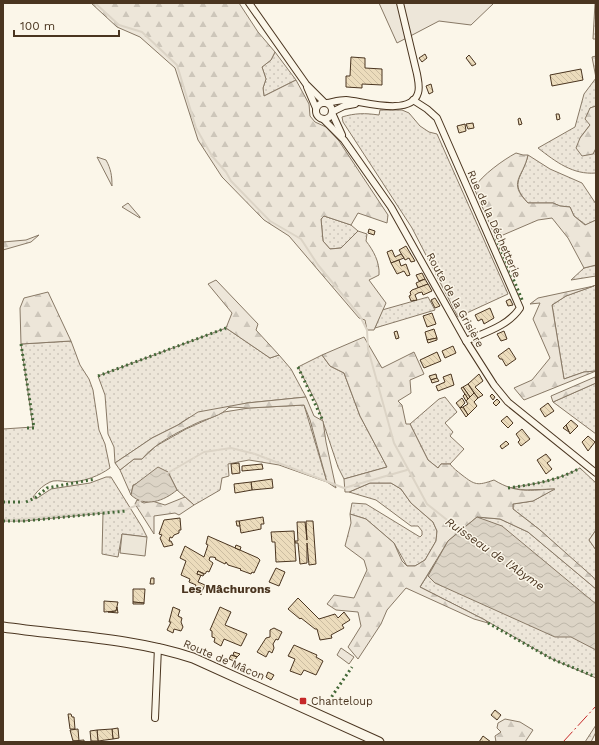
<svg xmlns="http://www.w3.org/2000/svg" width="599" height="745" font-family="'Work Sans',sans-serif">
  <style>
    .grass { fill: url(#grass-dots); stroke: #887966 }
    .forest { fill: url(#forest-firs); stroke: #887966 }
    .park { fill: #ede6d9; stroke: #887966 }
    .parking { fill: #ede7d9; stroke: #887966 }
    .water { fill: url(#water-waves); stroke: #887966 }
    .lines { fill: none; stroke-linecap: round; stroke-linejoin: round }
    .stream { stroke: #dcd4c6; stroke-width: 2 }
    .building { fill: url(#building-back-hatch); stroke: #4a3520 }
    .street-casing { stroke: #4a3520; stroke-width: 8 }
    .secondary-casing { stroke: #4a3520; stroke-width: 11 }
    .street { stroke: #fbf6e9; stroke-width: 6 }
    .secondary { stroke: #fbf6e9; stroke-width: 9 }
    .hedge { stroke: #436837; stroke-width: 3; stroke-dasharray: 2 3; stroke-linecap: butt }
    .power { stroke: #c62828; stroke-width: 1; stroke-dasharray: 14 3 2 3; stroke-linecap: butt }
    .poi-dot { fill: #c62828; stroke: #fbf6e9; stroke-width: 1.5 }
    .labels { text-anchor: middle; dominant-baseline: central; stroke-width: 3; stroke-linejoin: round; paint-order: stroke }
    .street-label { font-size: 11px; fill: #4a3520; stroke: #fbf6e9 }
    .poi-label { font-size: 11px; fill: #4a3520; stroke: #fbf6e9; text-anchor: start }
    .water-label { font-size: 12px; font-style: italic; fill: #4a3520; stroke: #fbf6e9 }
    .neighbourhood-label { font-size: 12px; font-weight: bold; fill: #4a3520; stroke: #fbf6e9 }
  </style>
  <defs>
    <pattern id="grass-dots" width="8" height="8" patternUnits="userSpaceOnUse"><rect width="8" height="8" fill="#ede6d9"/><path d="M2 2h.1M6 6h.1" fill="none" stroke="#cdc6ba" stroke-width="1.8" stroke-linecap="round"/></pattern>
    <pattern id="forest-firs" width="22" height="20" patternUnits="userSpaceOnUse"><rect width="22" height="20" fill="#ede6d9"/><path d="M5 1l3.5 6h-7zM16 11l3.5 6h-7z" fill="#cdc6ba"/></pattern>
    <pattern id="water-waves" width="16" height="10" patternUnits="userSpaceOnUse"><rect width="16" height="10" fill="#dcd4c6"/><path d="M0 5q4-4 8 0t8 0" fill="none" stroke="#beb7aa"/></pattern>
    <pattern id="building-back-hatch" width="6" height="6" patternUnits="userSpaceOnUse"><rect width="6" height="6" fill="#ecdcbc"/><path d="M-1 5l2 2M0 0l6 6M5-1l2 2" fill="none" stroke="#ccbda1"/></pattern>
  </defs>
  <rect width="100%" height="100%" fill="#fbf6e9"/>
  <!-- grass -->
  <g class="grass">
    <polygon points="595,3 596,3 596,39 593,39"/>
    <polygon points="275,52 296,80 264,96 263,88 266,79 262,67 271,60"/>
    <path d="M 596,56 L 596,106 L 590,108 L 590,125 L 580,138 L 593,154 L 596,148 L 596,173 C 573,175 556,162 538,148 L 575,127 L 584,94 L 596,78 L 592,57 Z"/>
    <path d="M 380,110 L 402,110 L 409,113 L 420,126 L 429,132 L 437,134 L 508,294 L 458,317 L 412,228 L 343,122 L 342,117 C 355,113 365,113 379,115 Z"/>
    <path d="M 528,155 L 550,169 L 582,183 L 596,204 L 596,220 L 586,225 L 574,216 L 570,207 L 560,206 L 553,203 L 528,203 C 508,182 523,178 528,155 Z"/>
    <polygon points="324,216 351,225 358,231 341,248 330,249 323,241 321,219"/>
    <polygon points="596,265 596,276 571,280 584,268"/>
    <polygon points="596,285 596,371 584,372 564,379 552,305 566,296"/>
    <polygon points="428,297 435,310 375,328 382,310"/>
    <polygon points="226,328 270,358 279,355 291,369 306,397 247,403 188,418 178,425 152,438 115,463 114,447 108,434 105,395 98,376"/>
    <path d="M 71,341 L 80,365 L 89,379 L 93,390 L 99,430 L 105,444 L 110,468 C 99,476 85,481 72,482 C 66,482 59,480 53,481 C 44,484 38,490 33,497 L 36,499 L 51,489 L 90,483 L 106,477 L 111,477 L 142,527 L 147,537 L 122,534 L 118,557 L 102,554 L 103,513 L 24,521 L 3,521 L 3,429 L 33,427 L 21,344 Z"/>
    <polygon points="322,355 330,366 344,373 360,416 387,467 344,479 338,467 317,404 298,367"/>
    <polygon points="596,383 596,434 553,402"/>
    <polygon points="445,397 457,412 445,423 453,432 450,436 464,449 450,464 441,464 438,468 428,460 410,424 439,399"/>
    <polygon points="304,405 327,482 279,465 249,460 228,464 229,476 222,478 220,490 194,505 177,490 168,472 133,485 131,495 120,470 134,459 142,459 156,446 186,429 224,412 249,408"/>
    <path d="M 580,468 L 596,483 L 596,530 L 589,540 L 596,550 L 596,581 L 540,530 L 513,509 L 513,504 L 533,501 L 554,489 L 526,490 L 508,488 C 534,484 557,481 580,468 Z"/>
    <polygon points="370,483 391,483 401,489 411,503 433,522 437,531 436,541 425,560 415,566 407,566 394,543 366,519 350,514 352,503 366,504 420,537 422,535 422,531 418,526 411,526 376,500 349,492"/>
    <polygon points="477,517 500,519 528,532 596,589 596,678 552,659 485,620 420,587 434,565"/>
  </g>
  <!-- forest -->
  <g class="forest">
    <path d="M 91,3 L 239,3 L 258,32 L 275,52 L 271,60 L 262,67 L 266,79 L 263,88 L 264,96 L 296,80 L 309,104 L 310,116 L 315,122 L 326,127 L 339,141 L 388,215 L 387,223 L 358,213 L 351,225 L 324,216 L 321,219 L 323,241 L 330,249 L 341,248 L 358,231 L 367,234 L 366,241 C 373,250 380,262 379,275 L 369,280 L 386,303 L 374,330 L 367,330 L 365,320 L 359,318 L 289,236 L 264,220 L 222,177 L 198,140 L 175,68 L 140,37 L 117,27 Z"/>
    <polygon points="596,106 596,148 593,154 582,156 576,148 580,138 590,125 585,119 590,108"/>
    <path d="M 516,153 L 523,155 L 528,155 C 523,178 507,182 528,203 L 553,203 L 560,206 L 570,207 L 574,216 L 585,225 L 596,220 L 596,265 L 584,268 L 568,238 L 552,218 L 538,220 L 496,238 L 474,188 C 482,175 503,160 516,153 Z"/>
    <path d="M 97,157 L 106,160 C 111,169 112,176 112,186 Z"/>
    <polygon points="128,203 140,217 140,218 122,207"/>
    <polygon points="39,235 31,242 3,250 3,242 26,240"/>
    <polygon points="216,280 258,324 256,330 279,355 270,358 226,328 232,313 208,284"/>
    <polygon points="594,286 566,296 552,305 564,379 584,372 596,371 524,400 514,388 532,380 550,358 533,319 540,303 530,304 538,298"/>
    <polygon points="48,292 71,341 21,344 20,308 24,298"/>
    <path d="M 364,337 L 382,368 L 414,352 L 424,374 L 410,380 L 411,393 L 398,401 L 402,405 L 406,424 L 410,424 L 428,460 L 438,468 L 441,464 L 450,464 C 454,469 457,471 462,475 C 475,485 477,486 494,480 C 517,494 530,490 555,489 L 533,501 L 513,504 L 513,509 L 540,530 L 593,577 L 596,581 L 596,589 L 528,532 L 500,519 L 477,517 L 448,541 L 420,587 L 485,620 L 488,623 L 474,619 L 406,588 L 387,610 L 381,624 L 358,659 L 348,647 L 361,626 L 358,612 L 336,610 L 327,604 L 334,595 L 354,598 L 367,570 L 364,560 L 345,546 L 351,523 L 350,514 L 366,519 L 394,543 L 402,561 L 407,566 L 415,566 L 425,560 L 436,541 L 437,531 L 433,522 L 411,503 L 401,489 L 391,483 L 370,483 L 349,492 L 345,492 L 344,479 L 387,467 L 360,416 L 344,373 L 330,366 L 322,355 Z"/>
    <polygon points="595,377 596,383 553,402 551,396"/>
    <path d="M 306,397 L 314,416 L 323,421 L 326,442 L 336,488 L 327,482 L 310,420 L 304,405 L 249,408 L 229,407 C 221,416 209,418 199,422 C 180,431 155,443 142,459 L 134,459 L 120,470 L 115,463 L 152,438 L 178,425 L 198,412 L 247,403 Z"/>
    <polygon points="185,497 194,505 179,515 175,513 154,516 154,534 135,504 137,500 144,503 152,501 165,505"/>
    <polygon points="596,530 596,550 589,540"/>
    <polygon points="505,719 520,722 533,730 525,742 496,742 495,736 501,732 497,728 498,723"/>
    <polygon points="596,725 596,732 591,742 585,742"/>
  </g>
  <!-- park -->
  <g class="park">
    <polygon points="379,3 494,3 471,25 439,21 397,43"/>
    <polygon points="341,648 354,657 349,664 337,655"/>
  </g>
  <!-- parking -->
  <polygon class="parking" points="122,534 147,537 145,556 120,553"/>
  <!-- water -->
  <g class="water">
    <path d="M 158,467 L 168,472 L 177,490 C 164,501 145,508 131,495 L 133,486 Z"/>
    <polygon points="477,517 502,526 596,604 596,650 571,637 555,637 435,583 428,576 448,541"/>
  </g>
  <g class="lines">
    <!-- stream -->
    <g class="stream">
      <polyline points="95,3 119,25 142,32 177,65 196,128 212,156 226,172 231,181 270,221 301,239 318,265 360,316 367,330 368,349 394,443 427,504 461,531"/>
      <polyline points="166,474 204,452 231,448 255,454 344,488 407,470"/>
      <polyline points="3,519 11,520 125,510 135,506 141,500"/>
    </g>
  </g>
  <!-- building -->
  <g class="building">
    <polygon points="425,54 427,58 422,62 419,58"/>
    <polygon points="469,55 476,64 472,66 466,58"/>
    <polygon points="351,57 365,58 365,68 382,69 382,85 362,84 362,88 346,87 346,76 350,76"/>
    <polygon points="581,69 583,80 552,86 550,75"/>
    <polygon points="431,84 433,92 429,94 426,86"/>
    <polygon points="556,114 559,114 560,119 557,120"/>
    <polygon points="520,118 522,124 519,125 518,119"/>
    <polygon points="473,123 474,128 468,129 466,124"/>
    <polygon points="465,124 466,131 459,133 457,126"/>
    <polygon points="369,229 375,231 374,235 368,233"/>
    <polygon points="406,246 415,261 411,262 409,258 405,260 404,258 399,250"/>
    <polygon points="392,250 395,257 401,254 404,258 391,263 387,252"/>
    <polygon points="399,260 401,266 406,264 410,275 407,276 404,271 397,274 391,263"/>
    <polygon points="422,273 425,279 419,281 416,275"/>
    <polygon points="425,279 428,284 418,288 416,283"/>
    <polygon points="428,284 432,291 423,295 422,292 418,293 415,295 417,300 411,301 409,296 411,295 410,292 412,290"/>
    <polygon points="435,298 440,306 435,308 431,300"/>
    <polygon points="510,299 513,305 508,306 506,301"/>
    <polygon points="490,308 494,318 484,324 482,319 478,321 475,315"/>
    <polygon points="432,313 436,324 427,327 423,316"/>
    <polygon points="434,329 437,338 427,340 425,332"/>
    <polygon points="397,331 399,338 396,339 394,332"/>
    <polygon points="504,331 507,339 501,341 497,334"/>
    <polygon points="437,338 437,340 428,343 427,340"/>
    <polygon points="453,346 456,353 445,358 442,351"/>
    <polygon points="509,348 516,359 506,366 502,359 500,359 498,356"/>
    <polygon points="437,352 441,361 424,368 420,360"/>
    <polygon points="436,374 437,378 431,380 429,376"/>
    <polygon points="451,374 454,385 438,391 436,386 445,382 443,377"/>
    <polygon points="479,374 483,381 475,387 483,395 478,398 468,384"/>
    <polygon points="437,378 439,381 432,383 431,380"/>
    <polygon points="468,384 474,393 470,397 463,387"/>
    <polygon points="463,387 470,397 468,399 461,388"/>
    <polygon points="474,393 478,398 474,402 477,406 468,415 463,407 468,404 466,401"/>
    <polygon points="465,394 468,399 466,401 463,396"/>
    <polygon points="492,394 495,397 493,400 490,396"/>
    <polygon points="462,398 465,403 460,408 456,403"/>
    <polygon points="497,399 500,402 496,406 493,403"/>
    <polygon points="548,403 554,411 545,417 540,409"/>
    <polygon points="463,407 468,415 466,417 460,408"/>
    <polygon points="507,416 513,423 508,428 501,421"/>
    <polygon points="571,420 578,426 570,434 566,425"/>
    <polygon points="566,425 569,432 563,428"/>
    <polygon points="522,429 530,439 521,446 518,442 520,440 516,434"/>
    <polygon points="588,436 595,442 588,451 582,442"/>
    <polygon points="506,441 509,444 502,449 500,446"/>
    <polygon points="546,454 551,460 547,463 552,469 546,474 537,460"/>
    <polygon points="239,463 240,473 232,474 231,464"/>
    <polygon points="262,464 263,469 242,471 242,466"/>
    <polygon points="272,479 273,488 252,490 251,482"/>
    <polygon points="251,482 252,490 235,493 234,484"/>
    <polygon points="263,517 264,524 261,524 261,529 241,533 239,521"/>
    <polygon points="180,518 181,530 179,530 179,533 174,535 172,538 170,537 169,541 171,541 173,545 164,547 160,538 162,535 159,534 164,520"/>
    <polygon points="236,521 239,521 240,526 237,526"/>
    <polygon points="306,521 313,521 316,564 309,565 307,543 307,563 300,564 298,543 295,543 295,541 298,541 297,522 305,522 307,540"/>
    <polygon points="294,531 296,561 276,562 275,542 272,542 271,532"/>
    <polygon points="208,536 258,558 260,560 254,573 252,572 251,574 240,570 241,569 228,565 226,562 225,564 215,559 216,558 213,557 210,557 209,560 213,563 209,572 207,571 205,574 198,571 197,574 201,575 198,582 205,585 202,591 197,591 194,589 196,585 189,582 190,579 181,575 186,561 180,558 185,546 204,557 208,545 206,544"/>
    <polygon points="236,545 241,547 240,550 235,548"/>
    <polygon points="276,568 285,572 279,586 269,582"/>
    <polygon points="198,571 204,574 203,576 197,574"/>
    <polygon points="151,578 154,578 154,584 150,584"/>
    <polygon points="133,589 145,589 144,603 133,602"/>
    <polygon points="197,591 202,591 201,595"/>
    <polygon points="298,598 319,619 335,614 338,618 344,612 350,620 342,625 344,628 331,635 332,638 320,640 317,629 315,629 301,618 300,619 288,609"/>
    <polygon points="104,601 118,602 116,611 104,612"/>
    <polygon points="133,602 144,603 144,604 133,604"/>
    <polygon points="117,607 118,613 108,612 116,611"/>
    <polygon points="173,607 180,610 178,616 182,618 181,622 183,627 181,631 174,629 173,633 167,630 171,622 169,622"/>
    <polygon points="220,607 231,612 225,625 247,634 241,646 224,639 221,646 214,642 215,638 212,637 212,631 210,630"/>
    <polygon points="274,628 282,632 278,640 276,639 273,644 274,648 272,653 269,651 266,657 257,652 266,638 270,637 270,630"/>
    <polygon points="294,645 317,655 316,657 323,661 316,675 304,670 301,675 290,671 295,659 288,656"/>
    <polygon points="234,652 240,654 237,657 233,655"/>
    <polygon points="231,655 237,657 234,661 229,659"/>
    <polygon points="268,672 274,675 271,680 266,677"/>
    <polygon points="495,710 501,715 497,720 491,715"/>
    <polygon points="68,714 71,714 72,717 74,717 75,729 70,729"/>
    <polygon points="118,728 119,738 113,739 112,729"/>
    <polygon points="78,729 79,741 73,741 70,730"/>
    <polygon points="112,729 113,739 98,741 97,730"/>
    <polygon points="97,730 98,741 91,741 90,731"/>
    <polygon points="483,736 491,742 479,742"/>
    <polygon points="84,740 84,742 73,742 73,741"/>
  </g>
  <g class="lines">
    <defs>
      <g id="street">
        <polyline points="249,3 306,84 324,102"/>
        <polyline points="307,87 316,108"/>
        <path d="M 413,100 L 427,109 L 437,118 L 520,308 C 508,326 486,332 466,341"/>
        <circle cx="324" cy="111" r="8"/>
        <path d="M 327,103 C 333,102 339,100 346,100 C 362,101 411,117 418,93 C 420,87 418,80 417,74 L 400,3"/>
        <polyline points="332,112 344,106 355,104"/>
        <polyline points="332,113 342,135"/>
        <polyline points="323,119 344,140 391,207 466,341 494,385 508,402 596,473"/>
        <polyline points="155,718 158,647"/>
      </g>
      <path id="secondary" d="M 3,627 C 66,636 132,638 193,658 L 379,742"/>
    </defs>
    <!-- street casing -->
    <use href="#street" class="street-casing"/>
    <!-- secondary casing -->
    <use href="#secondary" class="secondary-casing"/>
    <!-- street -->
    <use href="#street" class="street"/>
    <!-- secondary -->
    <use href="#secondary" class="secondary"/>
    <!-- hedge -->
    <g class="hedge">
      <polyline points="496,238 523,302"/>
      <polyline points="21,344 34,428 26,428"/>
      <polyline points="298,367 323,421"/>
      <polyline points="98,376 226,328"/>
      <path d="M 508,488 C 534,484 557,481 580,468"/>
      <polyline points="3,502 22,502"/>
      <polyline points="26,502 35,498 47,488 95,479"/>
      <polyline points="3,521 24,521 126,511"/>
      <polyline points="488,623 552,659 596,677"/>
      <polyline points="326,705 352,667"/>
    </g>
    <!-- power -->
    <polyline class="power" points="563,742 596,706"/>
  </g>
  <!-- markers -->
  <rect class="poi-dot" x="299" y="697" width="8" height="8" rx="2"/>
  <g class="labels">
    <!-- street labels -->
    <g class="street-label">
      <text transform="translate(494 224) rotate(66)">Rue de la Déchetterie</text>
      <text transform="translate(455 300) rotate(61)">Route de la Grisière</text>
      <text transform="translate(224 660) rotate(23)">Route de Mâcon</text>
    </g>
    <!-- poi labels -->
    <g class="poi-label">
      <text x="311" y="701">Chanteloup</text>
    </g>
    <!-- water labels -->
    <g class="water-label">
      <text transform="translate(495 554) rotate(35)">Ruisseau de l'Abyme</text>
    </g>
    <!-- neighbourhood labels -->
    <g class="neighbourhood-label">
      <text x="226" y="589">Les Mâchurons</text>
    </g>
  </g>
  <!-- border -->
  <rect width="599" height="745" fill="none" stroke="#4a3520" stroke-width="8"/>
  <!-- scale -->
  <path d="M14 30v6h105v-6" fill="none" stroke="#4a3520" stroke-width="2"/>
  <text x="20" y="30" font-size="12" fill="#4a3520" stroke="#fbf6e9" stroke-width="3" paint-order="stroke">100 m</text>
</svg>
